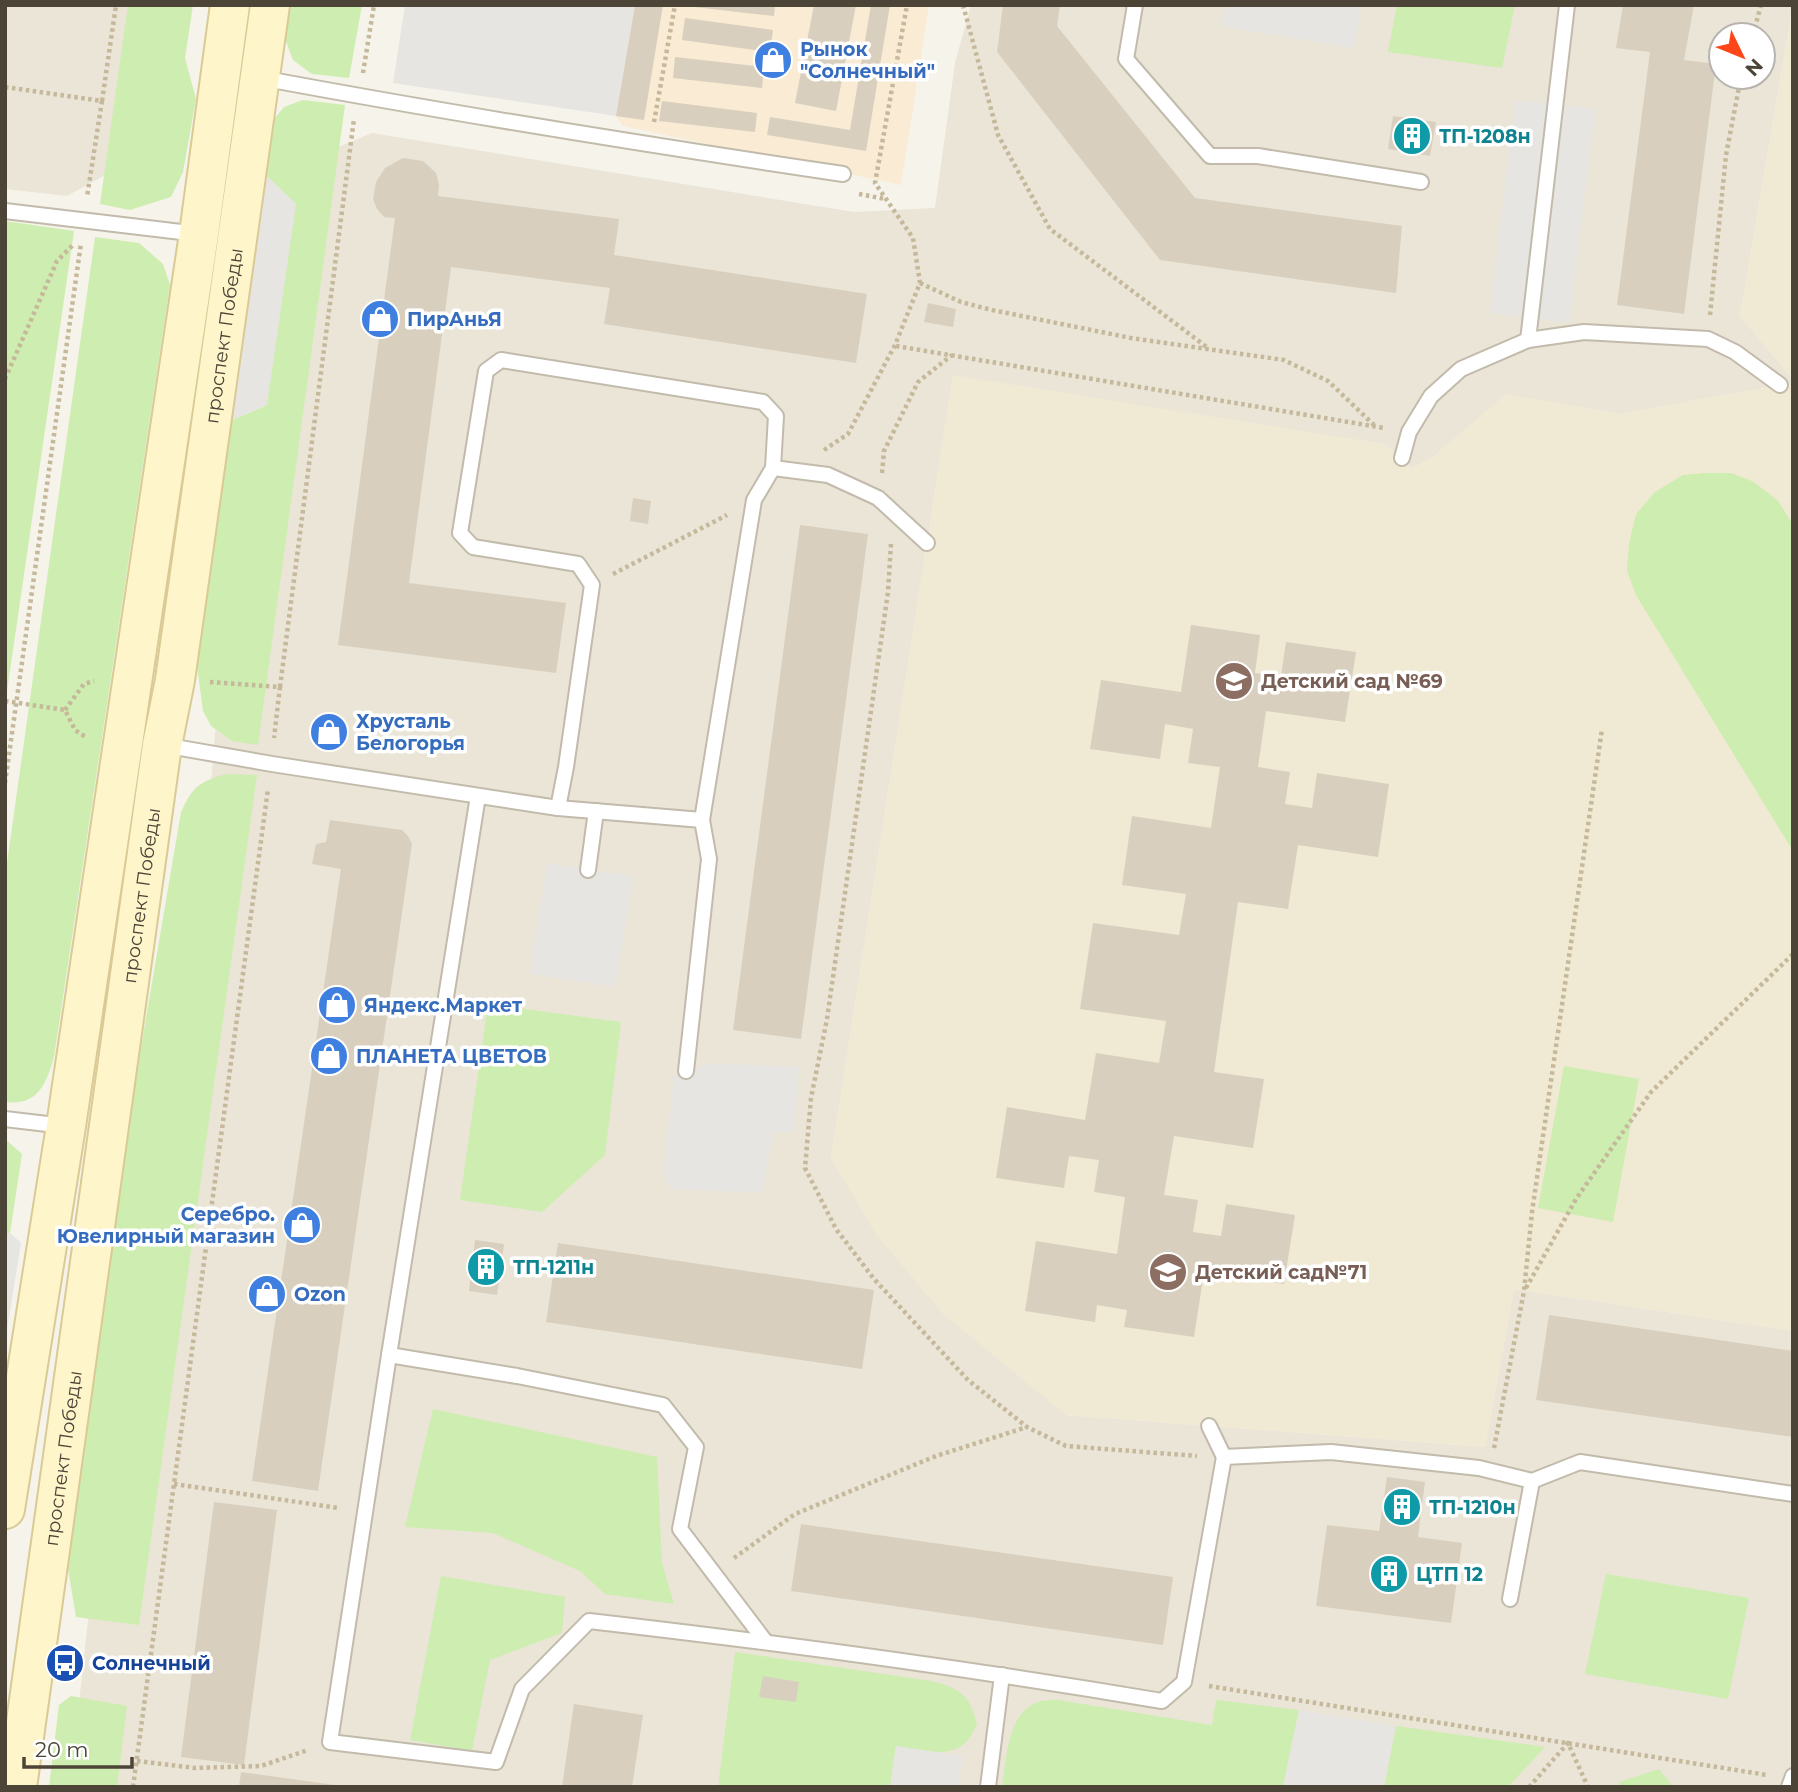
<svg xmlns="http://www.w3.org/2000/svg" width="1798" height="1792" font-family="Montserrat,sans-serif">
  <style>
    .residential { fill: #eae5d7; fill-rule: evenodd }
    .commercial { fill: #f9ebd4 }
    .education { fill: #f0e9d3 }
    .green { fill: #ceedb0 }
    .parking { fill: #e7e5e1 }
    .building { fill: #d9cfbe }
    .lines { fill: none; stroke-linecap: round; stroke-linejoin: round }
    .lane-casing { stroke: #c2bbab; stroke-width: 18 }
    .secondary-casing { stroke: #d9ca96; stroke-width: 42 }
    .path { stroke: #c5b89b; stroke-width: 4.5; stroke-dasharray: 3.5 3.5; stroke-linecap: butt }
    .lane { stroke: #fff; stroke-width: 14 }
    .secondary { stroke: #fff5cb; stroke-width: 38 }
    .labels { text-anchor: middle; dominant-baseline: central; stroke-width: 7; stroke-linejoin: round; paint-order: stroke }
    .shop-label { font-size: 19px; font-weight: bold; fill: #366cbe; stroke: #fff; text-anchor: start }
    .culture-label { font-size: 19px; font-weight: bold; fill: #0d838f; stroke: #fff; text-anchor: start }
    .street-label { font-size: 19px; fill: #4b4437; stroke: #fff }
    .education-label { font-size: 19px; font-weight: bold; fill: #785e54; stroke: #fff; text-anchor: start }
    .transit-label { font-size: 19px; font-weight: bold; fill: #164399; stroke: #fff; text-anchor: start }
  </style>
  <rect width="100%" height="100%" fill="#f6f3ea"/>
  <!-- residential -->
  <g class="residential">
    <polygon points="5,5 137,5 114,170 67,196 5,189"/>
    <path d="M 971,5 L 1793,5 L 1740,316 L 1793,379 L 1793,383 L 1620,414 L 1506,395 L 1434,456 L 1412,469 L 1402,458 L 1383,444 L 953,376 L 831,1158 L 1066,1415 L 1485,1447 L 1514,1289 L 1793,1331 L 1793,1787 L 81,1787 L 77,1721 L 91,1593 L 209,806 L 222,653 L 314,157 L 372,133 L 854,212 L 935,208 L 955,63 ZM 1721,35 L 1763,35 L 1763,77 L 1721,77 Z"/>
  </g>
  <!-- commercial -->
  <polygon class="commercial" points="635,5 929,5 901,185 623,126 616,116"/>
  <!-- education -->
  <g class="education">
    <polygon points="1793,6 1793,379 1740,316"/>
    <polygon points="953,375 1383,444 1402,458 1412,469 1434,456 1506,394 1620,414 1793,383 1793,1331 1514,1289 1485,1447 1066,1415 943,1314 875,1233 831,1158"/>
  </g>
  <!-- green -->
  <g class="green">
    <polygon points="128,5 193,5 185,58 196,99 183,172 171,197 130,210 100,204"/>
    <polygon points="289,5 362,5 349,78 312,74 293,60 284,36"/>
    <polygon points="1397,5 1515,5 1502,68 1388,52"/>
    <polygon points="303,100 345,105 258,745 232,741 211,726 203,711 197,666 232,420 267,405 264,173 274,119 284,107"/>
    <polygon points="5,221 74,231 5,705"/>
    <path d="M 95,237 L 139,243 L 163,264 L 170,285 L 54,1057 C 46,1084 38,1106 5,1102 L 5,877 Z"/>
    <polygon points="1705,473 1731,473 1754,482 1778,501 1793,525 1793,851 1636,595 1627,571 1629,544 1636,514 1655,492 1683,475"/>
    <path d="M 226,774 L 257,775 L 139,1625 L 76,1617 L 68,1569 L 117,1189 L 181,812 C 193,786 199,782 226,774 Z"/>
    <polygon points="488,1004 621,1022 605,1155 542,1212 460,1200"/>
    <polygon points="1564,1066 1639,1079 1613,1222 1538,1208"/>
    <polygon points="5,1139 22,1154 10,1233 5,1235"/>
    <polygon points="433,1409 657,1457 662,1563 674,1604 605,1594 580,1571 493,1533 405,1527"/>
    <polygon points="1606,1574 1749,1598 1728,1699 1585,1674"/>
    <polygon points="441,1576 565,1597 562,1633 490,1660 472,1751 410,1740"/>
    <path d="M 735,1652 L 931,1681 C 960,1688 970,1695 977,1725 C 974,1729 972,1735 968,1740 C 951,1760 919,1750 896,1746 L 890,1787 L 718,1787 Z"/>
    <polygon points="71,1696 127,1706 117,1787 49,1787 59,1705"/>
    <path d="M 1058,1700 L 1212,1725 L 1216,1700 L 1299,1710 L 1283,1787 L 1003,1787 L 1002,1785 C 1007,1757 1007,1710 1041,1701 C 1046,1700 1053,1700 1058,1700 Z"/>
    <polygon points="1396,1726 1545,1747 1508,1787 1384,1787"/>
    <polygon points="1659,1769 1673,1787 1621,1787 1619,1782"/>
  </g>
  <!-- parking -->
  <g class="parking">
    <polygon points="405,5 635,5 616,116 393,83"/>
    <polygon points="1225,5 1361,5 1354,48 1221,26"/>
    <polygon points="1515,100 1595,109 1569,323 1490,313"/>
    <polygon points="264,173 296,204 267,405 232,420"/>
    <polygon points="547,863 633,876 615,987 530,974"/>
    <polygon points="711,1063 799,1067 794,1133 773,1132 762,1193 671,1189 663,1176 674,1076"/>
    <polygon points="10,1233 21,1243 5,1342 5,1235"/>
    <polygon points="1299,1710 1396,1726 1384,1787 1283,1787"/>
    <polygon points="896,1746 963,1756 958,1787 890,1787"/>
  </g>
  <!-- building -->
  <g class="building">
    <polygon points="635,5 663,5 644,120 616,116"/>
    <polygon points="694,5 775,5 774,16 694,7"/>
    <polygon points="814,5 856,5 836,111 795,103"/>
    <polygon points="871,5 890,5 866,151 767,135 770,117 850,130"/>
    <polygon points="1003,5 1060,5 1057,26 1195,198 1402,226 1396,293 1160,260 997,52"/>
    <polygon points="1623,5 1694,5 1684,60 1716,64 1684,314 1617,305 1650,52 1616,48"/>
    <polygon points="685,18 773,30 770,52 682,40"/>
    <polygon points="675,57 764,67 762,88 673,78"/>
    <polygon points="662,101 757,113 755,132 659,121"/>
    <polygon points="1393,116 1436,122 1430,156 1388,149"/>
    <polygon points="403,158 423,161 436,173 439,185 438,196 619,219 614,255 867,294 856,363 604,324 610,288 451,267 409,583 566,603 556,673 338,645 395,218 384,217 377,209 373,199 376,182 385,168"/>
    <polygon points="928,303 956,309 953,327 924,322"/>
    <polygon points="633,498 651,501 648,524 630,521"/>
    <polygon points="800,525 868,534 801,1039 733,1030"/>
    <polygon points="1191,625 1260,635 1255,673 1281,676 1286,642 1356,652 1345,722 1266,711 1258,767 1290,772 1285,804 1312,808 1317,773 1389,784 1378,857 1298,845 1288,909 1238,902 1214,1072 1264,1079 1253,1148 1174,1136 1164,1195 1198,1200 1193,1232 1221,1236 1226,1204 1295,1215 1284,1284 1204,1272 1194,1337 1124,1327 1127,1310 1097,1305 1095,1322 1025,1311 1036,1241 1117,1254 1125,1197 1094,1192 1099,1160 1069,1156 1064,1188 996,1178 1007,1107 1085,1120 1096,1053 1159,1063 1166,1021 1080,1009 1093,923 1179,935 1186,894 1122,885 1132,816 1211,828 1220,767 1188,763 1193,729 1165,724 1160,759 1090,749 1101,680 1181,692"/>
    <polygon points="316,718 346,722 343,745 313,741"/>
    <polygon points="330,820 402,830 408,836 412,844 318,1491 252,1481 341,869 312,864 316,844 326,842"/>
    <polygon points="475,1240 504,1244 497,1295 469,1291"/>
    <polygon points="558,1243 874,1290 862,1369 546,1322"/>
    <polygon points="1549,1315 1793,1351 1793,1437 1536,1400"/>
    <polygon points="1387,1477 1425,1482 1418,1537 1462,1543 1451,1623 1316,1606 1327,1525 1379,1531"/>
    <polygon points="214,1502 277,1510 244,1765 181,1757"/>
    <polygon points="801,1524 1173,1577 1163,1645 791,1591"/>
    <polygon points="763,1676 799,1682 796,1702 759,1697"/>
    <polygon points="574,1704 643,1715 632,1787 562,1787"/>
    <polygon points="241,1772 335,1785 335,1787 239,1787"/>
  </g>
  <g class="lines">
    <defs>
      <g id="lane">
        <polyline points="1135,5 1126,59 1210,156 1258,156 1421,182"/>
        <path d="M 261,78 C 454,114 648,145 843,174"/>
        <polyline points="5,211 198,234"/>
        <polyline points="1528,340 1584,332 1708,339 1735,352 1780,385"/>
        <polyline points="1402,458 1409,432 1431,396 1461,369 1528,340 1567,5"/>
        <polyline points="773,468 828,475 878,498 927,543"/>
        <polyline points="163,745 272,764 558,808 702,820"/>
        <path d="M 478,796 L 389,1355 L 330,1742 L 496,1762 L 522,1689 L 589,1621 C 781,1643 972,1669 1162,1701 L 1184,1682 L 1224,1457 L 1331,1452 L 1479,1468 L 1532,1481 L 1580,1462 L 1793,1494"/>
        <polyline points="558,808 566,767 592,585 578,564 473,547 460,533 486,371 501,360 763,402 776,416 773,468 754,500 702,820 709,859 686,1071"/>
        <polyline points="588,870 596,811"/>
        <polyline points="5,1119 64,1126"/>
        <polyline points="389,1355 517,1376 663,1405 696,1447 680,1529 765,1641"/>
        <polyline points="1209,1426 1224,1457"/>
        <polyline points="1510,1599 1532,1481"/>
        <polyline points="988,1787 1002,1675"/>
        <polyline points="1789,1787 1793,1776"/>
      </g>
      <g id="secondary">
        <polyline points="5,1509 66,1126 133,676 199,234 230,5"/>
        <path id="s1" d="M 17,1787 L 162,745 L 175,680 L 270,5"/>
      </g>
    </defs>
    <!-- lane casing -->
    <use href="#lane" class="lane-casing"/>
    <!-- secondary casing -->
    <use href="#secondary" class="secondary-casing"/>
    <!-- path -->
    <g class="path">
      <polyline points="963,5 998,135 1050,229 1208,348"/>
      <polyline points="1753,35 1761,5"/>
      <polyline points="363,73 374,5"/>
      <polyline points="5,87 102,101 87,197"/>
      <polyline points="102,101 116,5"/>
      <polyline points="654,122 675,5"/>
      <polyline points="859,194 885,199"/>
      <polyline points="920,283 961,302 992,310 1131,338 1284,360 1328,381 1374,425"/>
      <polyline points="1710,315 1726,155 1741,77"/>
      <polyline points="896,346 1384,428"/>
      <polyline points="5,379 57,261 74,244"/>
      <polyline points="824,450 848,434 895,345 920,283 913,238 875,183 907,5"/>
      <polyline points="882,473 884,451 918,382 952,355"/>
      <polyline points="891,544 888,592 827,1019 811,1098 805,1168 836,1229 874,1279 968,1380 1027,1427 1066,1446 1197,1456"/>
      <polyline points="613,574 727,515"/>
      <polyline points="210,682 280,687 274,738"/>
      <polyline points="280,687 354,119"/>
      <polyline points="5,701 65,710 75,730 87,738"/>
      <polyline points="65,710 84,684 94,681"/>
      <polyline points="5,783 81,243"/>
      <polyline points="1526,1288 1576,1199 1651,1092 1793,954"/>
      <polyline points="1494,1448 1524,1291 1532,1212 1602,729"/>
      <polyline points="174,1484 339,1508"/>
      <polyline points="734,1558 795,1514 936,1456 1027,1427"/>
      <polyline points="1209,1686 1767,1775"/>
      <polyline points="137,1761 195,1768 261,1766 308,1750"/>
      <polyline points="133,1787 268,789"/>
      <polyline points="1529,1787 1568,1743 1588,1787"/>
    </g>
    <!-- lane -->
    <use href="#lane" class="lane"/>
    <!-- secondary -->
    <use href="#secondary" class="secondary"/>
  </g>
  <!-- icons -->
  <defs>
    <symbol id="shop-disc" viewBox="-11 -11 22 22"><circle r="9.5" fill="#3f7fe0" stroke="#fff"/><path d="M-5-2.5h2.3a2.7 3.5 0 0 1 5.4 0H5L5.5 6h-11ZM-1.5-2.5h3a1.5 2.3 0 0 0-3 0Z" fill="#fff"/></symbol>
    <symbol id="building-disc" viewBox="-11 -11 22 22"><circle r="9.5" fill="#0f9aa8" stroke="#fff"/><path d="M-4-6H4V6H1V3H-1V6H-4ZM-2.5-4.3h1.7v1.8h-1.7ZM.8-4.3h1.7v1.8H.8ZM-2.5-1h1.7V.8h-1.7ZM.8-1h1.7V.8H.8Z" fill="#fff"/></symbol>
    <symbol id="school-disc" viewBox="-11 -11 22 22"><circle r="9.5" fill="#8d6e63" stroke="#fff"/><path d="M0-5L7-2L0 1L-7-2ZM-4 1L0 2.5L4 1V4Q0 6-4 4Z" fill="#fff"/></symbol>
    <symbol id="bus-disc" viewBox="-11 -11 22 22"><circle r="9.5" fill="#1a4fb4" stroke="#fff"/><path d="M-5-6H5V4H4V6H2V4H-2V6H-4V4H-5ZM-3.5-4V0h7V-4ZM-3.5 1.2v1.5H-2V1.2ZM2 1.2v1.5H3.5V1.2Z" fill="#fff"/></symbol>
  </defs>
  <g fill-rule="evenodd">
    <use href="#shop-disc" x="751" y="38" width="44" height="44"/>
    <use href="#building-disc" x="1390" y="114" width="44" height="44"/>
    <use href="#shop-disc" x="358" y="297" width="44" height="44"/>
    <use href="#school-disc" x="1212" y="659" width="44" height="44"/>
    <use href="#shop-disc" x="307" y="710" width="44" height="44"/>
    <use href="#shop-disc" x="315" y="983" width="44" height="44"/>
    <use href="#shop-disc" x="307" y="1034" width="44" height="44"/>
    <use href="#shop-disc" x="280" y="1203" width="44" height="44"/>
    <use href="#building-disc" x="464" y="1245" width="44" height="44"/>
    <use href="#school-disc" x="1146" y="1250" width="44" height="44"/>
    <use href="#shop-disc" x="245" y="1272" width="44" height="44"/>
    <use href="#building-disc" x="1380" y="1485" width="44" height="44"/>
    <use href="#building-disc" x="1367" y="1552" width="44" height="44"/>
    <use href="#bus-disc" x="43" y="1641" width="44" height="44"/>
  </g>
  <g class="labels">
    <!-- shop labels -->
    <g class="shop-label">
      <text x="800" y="49">Рынок<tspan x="800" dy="22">"Солнечный"</tspan></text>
      <text x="407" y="319">ПирАньЯ</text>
      <text x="356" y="721">Хрусталь<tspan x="356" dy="22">Белогорья</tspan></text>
      <text x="364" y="1005">Яндекс.Маркет</text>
      <text x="356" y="1056">ПЛАНЕТА ЦВЕТОВ</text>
      <text x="275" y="1214" text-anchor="end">Серебро.<tspan x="275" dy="22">Ювелирный магазин</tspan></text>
      <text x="294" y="1294">Ozon</text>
    </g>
    <!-- culture labels -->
    <g class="culture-label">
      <text x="1439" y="136">ТП-1208н</text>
      <text x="513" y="1267">ТП-1211н</text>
      <text x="1429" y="1507">ТП-1210н</text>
      <text x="1416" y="1574">ЦТП 12</text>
    </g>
    <!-- street labels -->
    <g class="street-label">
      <text stroke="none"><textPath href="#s1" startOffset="1466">проспект Победы</textPath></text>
      <text stroke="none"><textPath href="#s1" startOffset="900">проспект Победы</textPath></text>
      <text stroke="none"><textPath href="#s1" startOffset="332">проспект Победы</textPath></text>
    </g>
    <!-- education labels -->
    <g class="education-label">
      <text x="1261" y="681">Детский сад №69</text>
      <text x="1195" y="1272">Детский сад№71</text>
    </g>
    <!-- transit labels -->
    <g class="transit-label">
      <text x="92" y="1663">Солнечный</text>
    </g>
  </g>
  <!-- border -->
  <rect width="1798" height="1792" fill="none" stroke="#4b4437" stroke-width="14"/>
  <!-- north arrow -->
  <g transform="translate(1742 56) rotate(133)"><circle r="33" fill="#ffffff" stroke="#b7b4af" stroke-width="2"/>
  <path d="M0-5L12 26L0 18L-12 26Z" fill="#ff4618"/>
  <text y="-10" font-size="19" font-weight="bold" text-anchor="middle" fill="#4b4437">N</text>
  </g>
  <!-- scale -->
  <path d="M24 1757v10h108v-10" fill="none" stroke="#4b4437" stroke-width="3.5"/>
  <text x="35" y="1757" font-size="21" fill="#4b4437" stroke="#ffffff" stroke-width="5" paint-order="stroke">20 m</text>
</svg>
